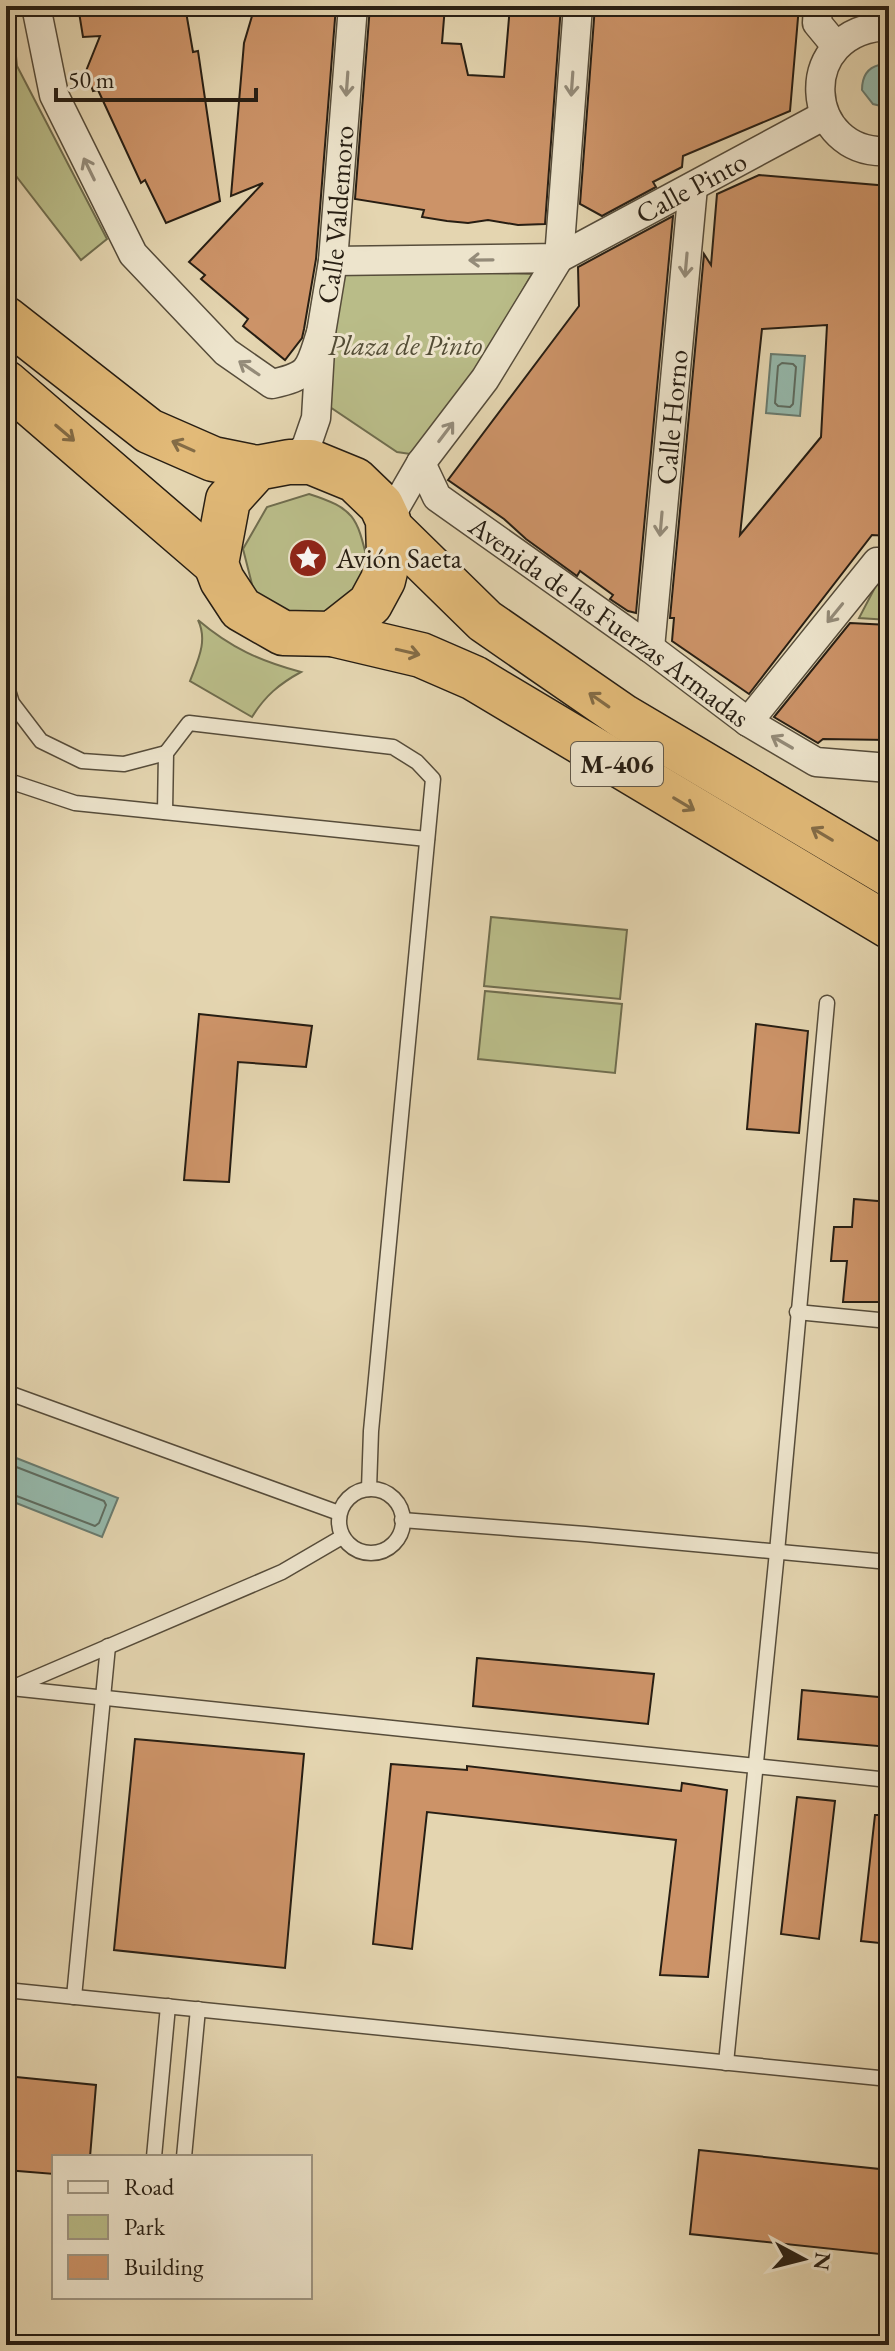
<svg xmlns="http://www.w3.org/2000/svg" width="895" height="2351" font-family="'EB Garamond',serif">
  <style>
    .green { fill: #b9bc88; stroke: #706d4e; stroke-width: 2 }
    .water { fill: #95b9ac; stroke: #697b6f; stroke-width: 2 }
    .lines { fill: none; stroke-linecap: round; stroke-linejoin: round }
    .shore { stroke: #5e6c60; stroke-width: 2 }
    .building { fill: #cc9368; stroke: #271e13; stroke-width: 2; fill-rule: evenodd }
    .lane-casing { stroke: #564c3a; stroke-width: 17 }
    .street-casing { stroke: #564c3a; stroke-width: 31 }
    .highway-casing { stroke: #271e13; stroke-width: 47 }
    .lane { stroke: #ede4cc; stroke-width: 14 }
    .street { stroke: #ede4cc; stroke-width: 28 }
    .highway { stroke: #e2ba78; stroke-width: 44 }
    .oneway { stroke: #948b79 }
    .oneway2 { stroke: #846c46 }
    .labels { text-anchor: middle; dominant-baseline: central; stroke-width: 6; stroke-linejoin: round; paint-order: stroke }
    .shield { fill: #ede4cc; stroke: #62594a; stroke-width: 2 }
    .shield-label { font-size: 26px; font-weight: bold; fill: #271e13 }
    .street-label { font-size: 28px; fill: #271e13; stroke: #ede4cc }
    .park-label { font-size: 28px; font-style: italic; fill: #534d36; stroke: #ede4cc }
    .poi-label { font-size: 28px; fill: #271e13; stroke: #ede4cc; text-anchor: start }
  </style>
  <rect width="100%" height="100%" fill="#e4d5b0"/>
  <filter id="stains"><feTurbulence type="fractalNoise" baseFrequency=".0025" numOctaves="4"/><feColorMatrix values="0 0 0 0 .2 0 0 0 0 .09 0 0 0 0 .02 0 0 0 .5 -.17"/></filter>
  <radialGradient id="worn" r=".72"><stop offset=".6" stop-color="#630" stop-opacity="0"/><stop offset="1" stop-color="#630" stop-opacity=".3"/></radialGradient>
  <!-- green -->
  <g class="green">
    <polygon points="6,6 11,6 17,66 107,239 81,260 6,163"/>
    <polygon points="422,271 532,274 475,373 417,455 397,452 327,405 341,272"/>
    <path d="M 309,494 C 356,509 357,518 368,563 L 341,611 L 296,621 L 255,596 L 243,549 L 267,507 Z"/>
    <polygon points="881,576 889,576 889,620 859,618"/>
    <path d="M 198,620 C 231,648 260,661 301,672 C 279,684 265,696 252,717 L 190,681 C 198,660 208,641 198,620 Z"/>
    <polygon points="491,917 627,930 620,999 484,986"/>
    <polygon points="485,991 622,1004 615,1073 478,1059"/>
  </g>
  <!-- water -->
  <g class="water">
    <path d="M 879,65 L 889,67 L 889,108 L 873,104 L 862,90 C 862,78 867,68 879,65 Z"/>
    <polygon points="771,354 805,356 800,416 766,413"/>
    <polygon points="6,1454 118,1498 102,1537 6,1499"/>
  </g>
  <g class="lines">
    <!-- shore -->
    <g class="shore">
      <polygon points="782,363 793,364 796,367 793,404 790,407 778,406 775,403 778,366"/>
      <polyline points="6,1463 104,1501 106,1505 99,1523 95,1526 6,1492"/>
    </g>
  </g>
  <!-- building -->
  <g class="building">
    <polygon points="78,6 185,6 193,52 198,51 220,201 166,223 145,180 141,183 98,90 93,91 86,71 100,36 83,37"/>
    <polygon points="255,6 336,6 316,259 304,329 302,338 285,360 243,326 248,319 201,279 205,275 189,262 263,183 231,196 244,43"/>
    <polygon points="370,6 445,6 442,43 461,44 468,75 504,77 510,6 561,6 545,224 518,225 488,220 468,223 447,221 422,217 424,210 355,199"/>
    <polygon points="595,6 799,6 790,111 683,156 682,167 653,182 656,187 602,216 580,204"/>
    <path d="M 759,175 L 889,186 L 887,372 L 889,372 L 889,536 L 872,535 L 749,694 L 672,641 L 674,618 L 670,618 L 704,254 L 711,265 L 717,194 ZM 827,325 L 821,437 L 740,535 L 762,329 Z"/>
    <polygon points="673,216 636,613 628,611 610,599 613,595 580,571 577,576 526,539 504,519 448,480 579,306 578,267"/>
    <polygon points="850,623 889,625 889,740 823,739 818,743 774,717"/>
    <polygon points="199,1014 312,1026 306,1067 238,1062 229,1182 184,1180"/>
    <polygon points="756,1024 808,1031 799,1133 747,1129"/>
    <polygon points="854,1199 889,1202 889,1302 843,1302 847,1261 831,1261 834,1227 852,1227"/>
    <polygon points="477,1658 654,1674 648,1724 473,1706"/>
    <polygon points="802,1690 889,1698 889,1747 798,1739"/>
    <polygon points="135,1739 304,1754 285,1968 114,1950"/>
    <polygon points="391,1764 467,1770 467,1766 681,1791 682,1783 727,1790 708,1977 660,1975 676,1840 427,1812 412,1949 373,1944"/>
    <polygon points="797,1797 835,1801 819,1939 781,1934"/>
    <polygon points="875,1815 889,1815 889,1944 861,1941"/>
    <polygon points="6,2076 96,2085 90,2157 54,2157 54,2174 6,2170"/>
    <polygon points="699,2150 889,2170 889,2255 690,2234"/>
  </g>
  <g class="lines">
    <defs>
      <g id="lane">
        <polyline points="6,684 12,703 41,741 82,761 124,764 166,753"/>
        <polyline points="6,780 75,803 427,839"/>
        <polyline points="165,812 166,753 189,723 393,747 417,762 433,779 371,1431 369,1489"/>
        <polyline points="797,1312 889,1321"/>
        <polyline points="6,1392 339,1513"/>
        <circle cx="371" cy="1521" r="32"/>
        <polyline points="402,1520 585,1534 889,1562"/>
        <polyline points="14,1687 282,1572 342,1537"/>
        <polyline points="11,1688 889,1780"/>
        <polyline points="6,1990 889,2079"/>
        <polyline points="74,1997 108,1646"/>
        <polyline points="726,2063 777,1552 827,1003"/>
        <polyline points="154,2157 168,2006"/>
        <polyline points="184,2157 198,2009"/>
      </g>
      <g id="street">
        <path d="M 36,6 L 54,95 L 133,254 L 226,352 L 272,384 C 312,375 309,369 321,333"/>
        <polyline points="818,6 817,23 836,46"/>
        <path d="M 889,26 C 792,29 803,157 889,151"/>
        <path id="s1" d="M 333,261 L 559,258 L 825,115"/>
        <path id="s2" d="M 289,462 L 306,447 L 316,418 L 321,333 L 333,261 L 353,6"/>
        <path id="s3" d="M 421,463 L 437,497 L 650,648 L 748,722 L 816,762 L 889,768"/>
        <polyline points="388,520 421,463 485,379 559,258 578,6"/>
        <path id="s4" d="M 650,648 L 693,187"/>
        <polyline points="748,722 877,562 889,563"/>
      </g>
      <g id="highway">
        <polyline points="6,319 149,431 213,459 257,468"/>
        <polyline points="6,383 216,564"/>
        <polygon points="289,462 311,462 355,480 381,505 388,520 389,555 383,580 370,604 332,634 283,633 241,609 222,580 216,564 228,500 257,468"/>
        <polyline points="389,527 485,621 624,717 889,874"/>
        <polyline points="332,634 421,655 474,678 889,926"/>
      </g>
    </defs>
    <!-- lane casing -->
    <use href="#lane" class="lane-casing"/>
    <!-- street casing -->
    <use href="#street" class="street-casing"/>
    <!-- highway casing -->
    <use href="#highway" class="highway-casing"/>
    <!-- lane -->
    <use href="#lane" class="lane"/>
    <!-- street -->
    <use href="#street" class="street"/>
    <!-- highway -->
    <use href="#highway" class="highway"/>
  </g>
  <!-- one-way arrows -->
  <defs><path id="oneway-shaft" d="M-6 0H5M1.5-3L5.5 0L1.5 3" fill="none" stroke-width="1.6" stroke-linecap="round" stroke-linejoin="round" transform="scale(2)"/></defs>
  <g class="oneway">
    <use href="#oneway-shaft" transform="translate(347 84) rotate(94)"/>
    <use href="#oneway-shaft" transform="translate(572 84) rotate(94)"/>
    <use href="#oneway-shaft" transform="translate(89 169) rotate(-116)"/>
    <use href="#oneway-shaft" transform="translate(481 260) rotate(179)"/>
    <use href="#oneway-shaft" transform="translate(686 265) rotate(95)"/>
    <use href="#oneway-shaft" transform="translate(249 368) rotate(-146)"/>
    <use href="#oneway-shaft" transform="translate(446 432) rotate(-53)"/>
    <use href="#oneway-shaft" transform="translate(661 524) rotate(95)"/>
    <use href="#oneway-shaft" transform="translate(835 613) rotate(129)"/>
    <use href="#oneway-shaft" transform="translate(782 742) rotate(-150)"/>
  </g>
  <g class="oneway2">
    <use href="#oneway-shaft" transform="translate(65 433) rotate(40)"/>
    <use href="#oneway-shaft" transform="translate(183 446) rotate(-156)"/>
    <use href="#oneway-shaft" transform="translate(408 652) rotate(13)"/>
    <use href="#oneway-shaft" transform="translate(599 700) rotate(-145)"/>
    <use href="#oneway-shaft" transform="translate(684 804) rotate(31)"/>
    <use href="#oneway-shaft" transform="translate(822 834) rotate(-149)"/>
  </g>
  <!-- icons -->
  <defs>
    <symbol id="sight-disc" viewBox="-11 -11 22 22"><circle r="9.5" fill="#8f2418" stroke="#ede4cc"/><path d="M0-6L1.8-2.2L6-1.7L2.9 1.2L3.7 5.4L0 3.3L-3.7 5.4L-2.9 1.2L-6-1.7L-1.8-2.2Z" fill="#fff"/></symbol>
  </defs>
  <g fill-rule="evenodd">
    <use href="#sight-disc" x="286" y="536" width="44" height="44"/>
  </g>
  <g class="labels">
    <!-- shield labels -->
    <rect class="shield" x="571" y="742" width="92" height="44" rx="6"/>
    <g class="shield-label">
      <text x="617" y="764">M-406</text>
    </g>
    <!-- street labels -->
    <g class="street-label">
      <text stroke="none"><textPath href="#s1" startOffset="376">Calle Pinto</textPath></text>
      <text stroke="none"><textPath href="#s2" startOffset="258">Calle Valdemoro</textPath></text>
      <text stroke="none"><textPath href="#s4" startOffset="232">Calle Horno</textPath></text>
      <text stroke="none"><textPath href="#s3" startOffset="250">Avenida de las Fuerzas Armadas</textPath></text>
    </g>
    <!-- park labels -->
    <g class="park-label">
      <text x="405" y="345">Plaza de Pinto</text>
    </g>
    <!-- poi labels -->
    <g class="poi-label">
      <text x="336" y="558">Avión Saeta</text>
    </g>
  </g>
  <!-- margin -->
  <rect width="895" height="2351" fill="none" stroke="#e4d5b0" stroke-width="32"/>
  <rect x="8" y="8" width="879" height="2335" fill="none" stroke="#271e13" stroke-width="4"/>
  <rect x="16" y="16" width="863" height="2319" fill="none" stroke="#271e13" stroke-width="2"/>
  <!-- legend -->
  <rect x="52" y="2155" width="260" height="144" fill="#ede4cc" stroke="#9e9582" stroke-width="2"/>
  <rect x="68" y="2181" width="40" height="12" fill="#ede4cc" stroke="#9e9582" stroke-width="2"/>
  <text x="124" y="2195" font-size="24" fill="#271e13">Road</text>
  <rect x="68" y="2215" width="40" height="24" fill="#b9bc88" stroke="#9e9582" stroke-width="2"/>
  <text x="124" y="2235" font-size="24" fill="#271e13">Park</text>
  <rect x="68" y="2255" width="40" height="24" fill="#cc9368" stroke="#9e9582" stroke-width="2"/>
  <text x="124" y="2275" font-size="24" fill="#271e13">Building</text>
  <!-- north arrow -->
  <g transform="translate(803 2259) rotate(97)" stroke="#ede4cc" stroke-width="6" paint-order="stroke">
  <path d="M0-6L14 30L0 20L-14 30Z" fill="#271e13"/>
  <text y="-12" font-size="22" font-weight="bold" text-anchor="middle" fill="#271e13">N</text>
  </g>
  <!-- scale -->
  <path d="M56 88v12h200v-12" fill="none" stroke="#271e13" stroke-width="4"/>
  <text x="68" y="88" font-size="24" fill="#271e13" stroke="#ede4cc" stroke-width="6" paint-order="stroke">50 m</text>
  <rect width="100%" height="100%" filter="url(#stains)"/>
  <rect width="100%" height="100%" fill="url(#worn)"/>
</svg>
